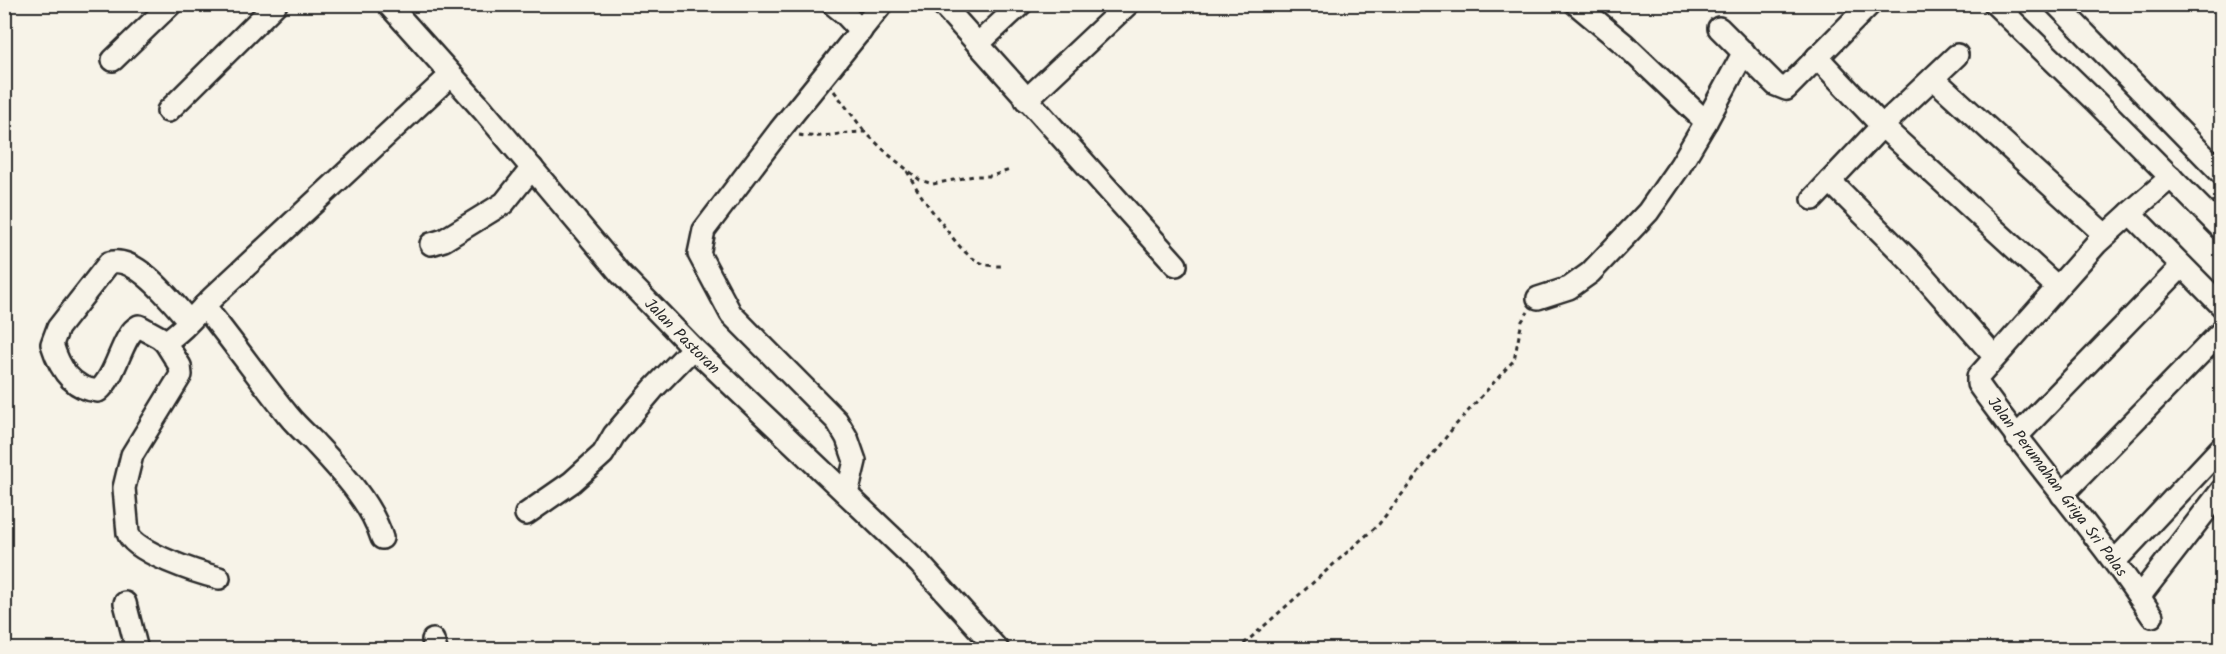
<svg xmlns="http://www.w3.org/2000/svg" width="2226" height="654" font-family="Kalam,sans-serif">
  <style>
    .lines { fill: none; stroke-linecap: round; stroke-linejoin: round }
    .minor-casing { stroke: #2b2b2b; stroke-width: 26 }
    .path { stroke: #2b2b2b; stroke-width: 3; stroke-dasharray: 4.5 4.5; stroke-linecap: butt }
    .minor { stroke: #f7f3e8; stroke-width: 21 }
    .labels { text-anchor: middle; dominant-baseline: central; stroke-width: 4.5; stroke-linejoin: round; paint-order: stroke }
    .street-label { font-size: 16px; fill: #2b2b2b; stroke: #f7f3e8 }
  </style>
  <rect width="100%" height="100%" fill="#f7f3e8"/>
  <filter id="ink" filterUnits="userSpaceOnUse"><feTurbulence type="fractalNoise" baseFrequency=".0167" numOctaves="2"/><feDisplacementMap in="SourceGraphic" scale="12" xChannelSelector="R" yChannelSelector="G"/><feConvolveMatrix kernelMatrix="1 2 1 2 8 2 1 2 1" color-interpolation-filters="sRGB"/></filter>
  <g filter="url(#ink)">
    <g class="lines">
      <defs>
        <g id="minor">
          <path id="s1" d="M 388,4 L 483,110 L 620,273 L 693,348 L 919,563 L 998,650"/>
          <polyline points="833,4 844,13 861,31"/>
          <polyline points="942,4 1176,265"/>
          <polyline points="1576,4 1624,44 1706,122"/>
          <polyline points="1995,4 2096,102 2222,229"/>
          <polyline points="2056,4 2222,174"/>
          <polyline points="1719,28 1776,85 1786,89 1870,4"/>
          <polyline points="978,44 1021,4"/>
          <polyline points="1817,57 1882,126 2057,287"/>
          <polyline points="113,60 171,4"/>
          <polyline points="1933,78 2105,235"/>
          <polyline points="1026,100 1128,4"/>
          <polyline points="168,111 276,4"/>
          <polyline points="1830,181 1912,263 1995,357"/>
          <polyline points="1813,199 1882,126 1957,55"/>
          <polyline points="2130,213 2171,177"/>
          <polyline points="431,244 444,240 504,203 532,168"/>
          <polyline points="1538,298 1569,288 1590,273 1648,212 1680,166 1706,122 1744,52"/>
          <path d="M 204,306 C 233,342 259,379 288,415 C 296,425 305,433 314,442 C 339,469 371,502 382,538"/>
          <path d="M 189,321 C 173,303 135,253 109,263 L 58,328 L 52,344 C 59,367 71,389 98,391 C 118,375 121,335 139,326 L 159,337 L 165,342 C 183,331 198,312 213,297 L 451,75"/>
          <path d="M 165,342 L 180,366 L 181,375 L 132,455 L 124,488 L 128,533 C 133,552 199,573 219,578"/>
          <polyline points="2016,437 2182,266"/>
          <polyline points="847,494 855,461 847,438 837,421 731,314 699,254 704,230 780,130 882,4"/>
          <polyline points="2062,495 2222,331"/>
          <polyline points="526,514 572,482 603,454 614,435 654,388 693,348"/>
          <polyline points="2115,561 2222,447"/>
          <polyline points="2139,597 2222,490"/>
          <polyline points="125,603 137,650"/>
          <path d="M 2152,616 C 2099,535 2034,463 1978,384 L 1978,377 L 2096,244 L 2130,213 L 2222,306"/>
          <polyline points="433,640 436,650"/>
        </g>
      </defs>
      <!-- minor casing -->
      <use href="#minor" class="minor-casing"/>
      <!-- path -->
      <g class="path">
        <polyline points="834,91 865,132"/>
        <path d="M 799,135 C 820,139 843,132 865,132 L 889,155 L 920,180 L 933,184 L 974,176 L 991,176 L 1010,170"/>
        <path d="M 907,171 C 919,194 928,206 943,225 C 958,245 973,268 1001,266"/>
        <polyline points="1237,650 1379,524 1453,428 1514,360 1522,321 1528,312"/>
      </g>
      <!-- minor -->
      <use href="#minor" class="minor"/>
    </g>
  </g>
  <g class="labels">
    <!-- street labels -->
    <g class="street-label">
      <text stroke="none"><textPath href="#s1" startOffset="444">Jalan Pastoran</textPath></text>
      <text transform="translate(2057 487) rotate(53)">Jalan Perumahan Griya Sri Palas</text>
    </g>
  </g>
  <!-- margin -->
  <rect width="2226" height="654" fill="none" stroke="#f7f3e8" stroke-width="24"/>
  <rect x="12" y="12" width="2202" height="630" fill="none" stroke="#2b2b2b" stroke-width="2" filter="url(#ink)"/>
</svg>
